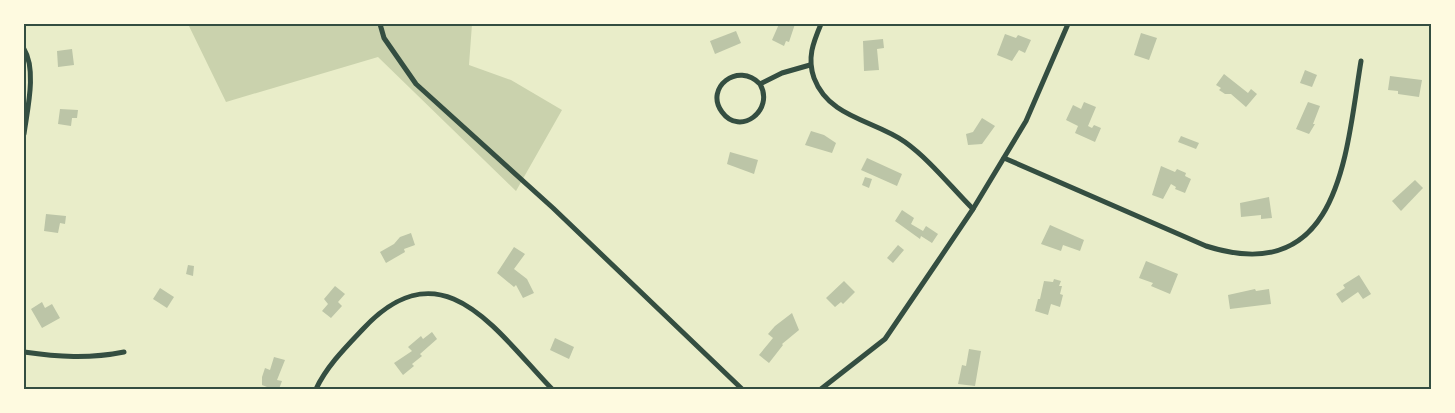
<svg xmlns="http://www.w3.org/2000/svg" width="1455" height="413" font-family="Raleway,sans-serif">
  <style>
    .green { fill: #cad2ad }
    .building { fill: #bcc5a7 }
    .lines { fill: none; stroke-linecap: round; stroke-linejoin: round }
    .minor { stroke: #344e41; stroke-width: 5 }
    .neatline { fill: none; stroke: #344e41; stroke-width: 2 }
  </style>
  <rect width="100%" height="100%" fill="#e9edc9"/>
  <!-- green -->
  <polygon class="green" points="188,24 472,24 469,65 511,80 562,110 516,191 378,57 226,102"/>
  <!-- building -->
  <g class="building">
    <polygon points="779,24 795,24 789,42 786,41 784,46 772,40"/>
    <polygon points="736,31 741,43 715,54 710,41"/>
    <polygon points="1141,33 1157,38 1149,60 1134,55"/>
    <polygon points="1005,34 1016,38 1018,35 1031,40 1025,53 1019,50 1012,61 997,55"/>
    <polygon points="883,39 884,48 877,49 879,70 864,71 863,41"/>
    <polygon points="72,49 74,65 58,67 57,51"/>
    <polygon points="1305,70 1317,75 1312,87 1300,83"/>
    <polygon points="1224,74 1248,93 1251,89 1257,94 1246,107 1231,94 1225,94 1219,90 1221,88 1216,85"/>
    <polygon points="1390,76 1422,80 1419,97 1398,94 1398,91 1388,90"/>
    <polygon points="1084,102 1096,107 1088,126 1092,128 1094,125 1101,128 1095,142 1075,133 1078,126 1066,120 1073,105 1081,109"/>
    <polygon points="1308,102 1320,106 1313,124 1315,124 1309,134 1296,129"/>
    <polygon points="60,109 78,110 77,118 72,118 71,126 58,124"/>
    <polygon points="982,118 995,126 982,144 968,145 966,134 973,132"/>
    <polygon points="811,131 824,135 836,143 832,153 805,145"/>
    <polygon points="1181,136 1199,143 1196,149 1178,142"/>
    <polygon points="730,152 758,160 754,174 727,164"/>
    <polygon points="867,158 902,174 897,186 861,170"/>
    <polygon points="1161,166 1175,172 1177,169 1186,173 1185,176 1191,179 1185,193 1175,189 1176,187 1171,184 1163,199 1152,195"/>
    <polygon points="865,177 872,179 869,188 862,185"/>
    <polygon points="1415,180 1423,188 1401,211 1392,201"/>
    <polygon points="1269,197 1272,218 1261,219 1261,215 1241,217 1240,203"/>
    <polygon points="902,210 914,218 911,224 923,231 926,226 938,234 932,243 921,236 920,239 895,221"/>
    <polygon points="46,214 66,216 65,224 60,223 58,233 44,231"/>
    <polygon points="1050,225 1084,240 1080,251 1063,245 1061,251 1041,244"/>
    <polygon points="411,233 415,245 404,249 405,252 386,263 380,252 394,244 400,237"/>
    <polygon points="898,245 904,250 893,263 887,258"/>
    <polygon points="514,247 525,254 514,269 527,279 534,293 523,298 516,285 514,287 497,273"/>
    <polygon points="1146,261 1178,274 1170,294 1151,286 1153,283 1139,278"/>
    <polygon points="188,265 194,266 193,276 186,274"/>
    <polygon points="1359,275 1371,294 1363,299 1358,292 1342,303 1336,294 1345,288 1343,285"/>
    <polygon points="1054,279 1061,281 1059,286 1062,286 1060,294 1063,295 1060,307 1051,304 1048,315 1035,311 1038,299 1040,299 1044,281 1053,282"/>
    <polygon points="844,281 855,292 843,304 841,302 835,307 826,298"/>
    <polygon points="335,286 345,294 338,302 342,306 331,318 322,311 328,304 324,299"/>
    <polygon points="160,288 174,297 167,308 153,299"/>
    <polygon points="1255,289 1256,291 1269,289 1271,304 1230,309 1228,295"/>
    <polygon points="42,302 45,308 52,304 60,318 42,328 31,309"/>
    <polygon points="792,313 799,330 782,344 783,345 769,363 759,355 773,338 768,334 775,326"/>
    <polygon points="432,332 437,339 420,354 422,356 412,364 414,366 403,375 394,363 412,351 408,347 421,336 423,339"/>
    <polygon points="555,338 574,347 569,359 550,350"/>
    <polygon points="969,349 981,351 975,386 958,384 962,365 966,366"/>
    <polygon points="274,357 285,360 277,380 282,381 279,389 267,389 267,387 262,385 262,377 265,368 270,370"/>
  </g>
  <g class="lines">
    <!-- minor -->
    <g class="minor">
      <polyline points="380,24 384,38 416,84 553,208 742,389"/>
      <path d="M 821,24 C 813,43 807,58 814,78 C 829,118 874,120 905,142 C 930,160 951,187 973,209"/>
      <path d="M 24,49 C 37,70 27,111 24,134"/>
      <path d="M 760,84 C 738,61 704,88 722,112 C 740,137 775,110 760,84 L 782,73 L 810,65"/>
      <path d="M 1004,158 L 1206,246 C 1341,289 1346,152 1361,61"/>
      <path d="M 24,352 C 58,357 89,359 124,352"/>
      <path d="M 316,389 C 327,366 345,348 363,329 C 442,244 496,331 552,389"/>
      <polyline points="821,389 885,339 936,264 973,209 1026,121 1068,24"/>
    </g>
  </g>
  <!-- border -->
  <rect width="1455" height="413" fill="none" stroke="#fefae0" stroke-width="50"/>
  <rect x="25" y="25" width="1405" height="363" class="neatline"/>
</svg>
